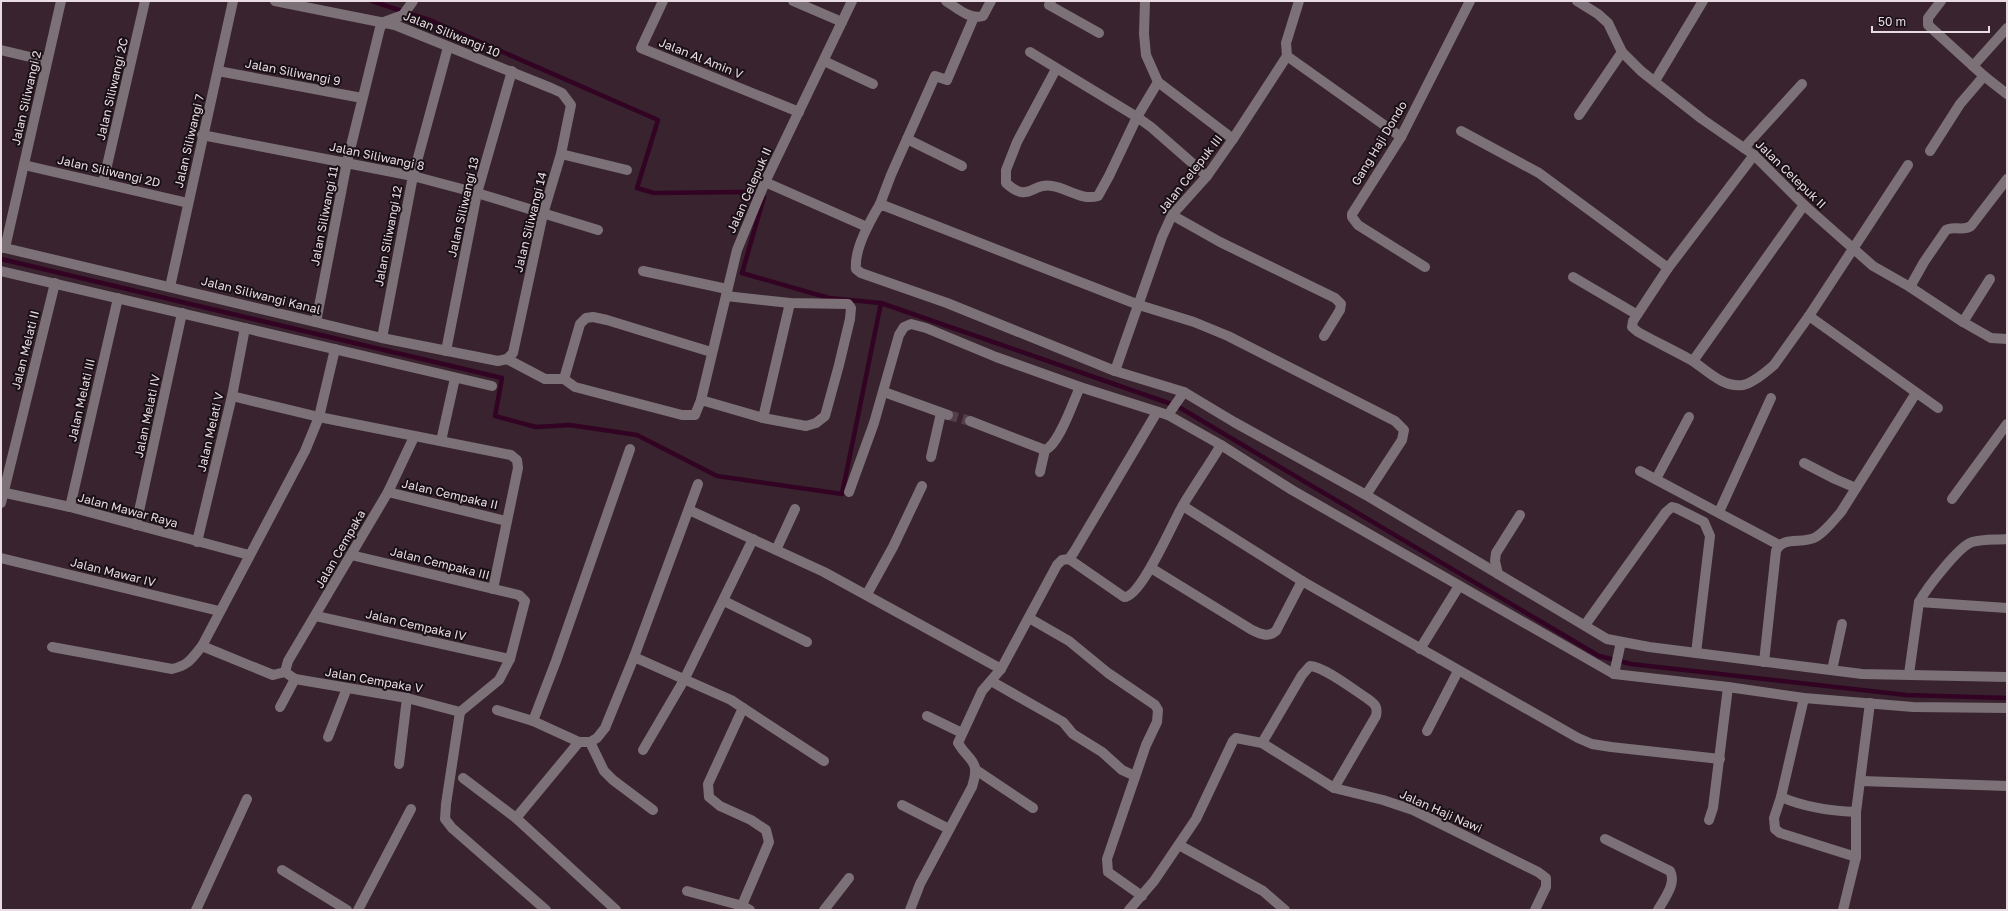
<svg xmlns="http://www.w3.org/2000/svg" width="2008" height="911" font-family="'Golos Text',sans-serif">
  <style>
    .lines { fill: none; stroke-linecap: round; stroke-linejoin: round }
    .stream { stroke: #320323; stroke-width: 4.5 }
    .minor-tunnel { stroke: #533f4a; stroke-width: 10; stroke-dasharray: 10 5; stroke-linecap: butt }
    .minor { stroke: #7c7177; stroke-width: 10 }
    .labels { text-anchor: middle; dominant-baseline: central; stroke-width: 4; stroke-linejoin: round; paint-order: stroke }
    .street-label { font-size: 12px; fill: #e9dbe2; stroke: #191015 }
  </style>
  <rect width="100%" height="100%" fill="#38232f"/>
  <g class="lines">
    <g class="stream">
      <path d="M372,1l60,20 226,99 -21,68 17,5 88,-1 22,5 -22,76 87,25 52,5 296,103 422,250 32,8 275,31 101,3"/>
      <path d="M1,259l501,119 -7,38 41,11 34,-2 67,10 80,41 125,18 39,-191"/>
    </g>
    <path class="minor-tunnel" d="M948,415l22,6"/>
    <g class="minor">
      <path d="M663,1l-22,47 158,64"/>
      <path d="M793,1l49,21"/>
      <path d="M946,1c11,7 24,19 37,15l8,-15"/>
      <path d="M1051,1l-2,4 50,28"/>
      <path d="M1299,1l-13,42 1,13 114,81"/>
      <path d="M1577,1l21,13 10,9 14,29 19,19 61,48 52,36 50,50 69,61 37,21 53,35 28,16 16,1"/>
      <path d="M1941,1l-13,17v7l56,51"/>
      <path d="M1,50l46,11"/>
      <path d="M1030,52l107,65 14,10 56,49"/>
      <path d="M824,61l49,23"/>
      <path d="M1973,66l34,-38"/>
      <path d="M1056,69l-39,73 -11,28v13c23,21 26,-1 46,3 15,2 30,15 46,10l11,-20 28,-59 21,-35"/>
      <path d="M218,71l144,27"/>
      <path d="M1655,81l48,-80"/>
      <path d="M1579,115l43,-63"/>
      <path d="M1461,131l78,42 129,95"/>
      <path d="M202,135l211,41 64,17 121,37"/>
      <path d="M907,139l55,27"/>
      <path d="M1233,139l54,-83"/>
      <path d="M1744,148l58,-64"/>
      <path d="M1930,151l30,-47 24,-28 23,18"/>
      <path d="M561,154l66,16"/>
      <path d="M1754,155l-86,113 -35,53 -1,6 6,5c18,10 35,18 53,28 15,9 31,28 52,25 10,-2 23,-13 31,-20l35,-49 99,-151"/>
      <path d="M24,165l164,38"/>
      <path d="M765,182l102,45"/>
      <path d="M103,183l42,-182"/>
      <path d="M880,204l11,-29 44,-99 12,4 27,-63"/>
      <path d="M1172,215l48,27 115,56 6,6 -1,6 -16,26"/>
      <path d="M1,247l381,91 116,23 9,-2 6,-6 30,-139 18,-60 10,-49 -9,-12 -11,-5 -156,-63 -120,-24"/>
      <path d="M5,248l56,-247"/>
      <path d="M1425,267l-67,-42 -6,-8v-3l49,-77 69,-136"/>
      <path d="M1,271l491,115"/>
      <path d="M643,271l84,18"/>
      <path d="M1573,277l63,37"/>
      <path d="M170,287l63,-286"/>
      <path d="M1910,287l14,-25 22,-32c8,-5 16,2 25,-4l36,-47"/>
      <path d="M1809,316l129,92"/>
      <path d="M316,322l31,-160 33,-134 4,-6 19,-7 10,-14"/>
      <path d="M1963,322l27,-43"/>
      <path d="M382,338l31,-162 35,-129"/>
      <path d="M446,351l31,-158 35,-122"/>
      <path d="M711,352l-104,-32 -14,-3 -7,1 -6,6 -16,55 11,8 107,28h13l6,-15 36,-150 28,-68 87,-181"/>
      <path d="M507,359l38,20h19"/>
      <path d="M1693,361l111,-156"/>
      <path d="M1115,371l47,-134 10,-22 35,-39 26,-37 -75,-57 -12,-27 -2,-21 1,-33"/>
      <path d="M884,392l64,23"/>
      <path d="M232,396l87,21 192,38 6,5 1,8 -25,121"/>
      <path d="M701,400l62,18 43,8 10,-3 9,-7 14,-51 11,-46 1,-11 -3,-4 -58,-1 -64,-7"/>
      <path d="M1168,415l16,-23"/>
      <path d="M763,418l27,-115"/>
      <path d="M970,421l75,29c14,-5 28,-48 35,-63"/>
      <path d="M441,441l14,-63"/>
      <path d="M931,457l10,-44"/>
      <path d="M1804,463l31,16 21,9"/>
      <path d="M1640,471l139,74"/>
      <path d="M1040,472l5,-22"/>
      <path d="M1656,479l33,-62"/>
      <path d="M1,492l69,15 179,48"/>
      <path d="M388,492l118,29"/>
      <path d="M849,492l25,-69 25,-88 5,-8 7,-3 15,4 70,29 84,30 88,28 53,30 71,45 322,184 114,13 76,11 109,9 94,1"/>
      <path d="M1366,495l36,-55 2,-10 -9,-9 -167,-85 -34,-14 -55,-17 -259,-101c-10,17 -26,45 -24,65l5,4 86,30 168,68 69,21 50,30 132,73 241,144 42,8 213,27 145,3"/>
      <path d="M1952,499l55,-75"/>
      <path d="M1,503l54,-220"/>
      <path d="M1183,506l119,75 276,157 14,6 19,3 109,12"/>
      <path d="M70,507l48,-209"/>
      <path d="M689,510l135,62 177,97"/>
      <path d="M1719,512l52,-114"/>
      <path d="M136,525l46,-212"/>
      <path d="M2007,539c-11,1 -24,0 -35,3 -13,4 -46,47 -53,60l88,6"/>
      <path d="M197,542l35,-146 13,-68"/>
      <path d="M776,550l19,-41"/>
      <path d="M351,555l168,40 6,6 -15,58 -11,21 -39,32"/>
      <path d="M1,558l218,53"/>
      <path d="M1069,559l55,38c17,1 50,-77 59,-92 12,-20 26,-40 38,-60"/>
      <path d="M1151,568l101,62c9,4 16,8 24,1l26,-50"/>
      <path d="M1498,574l-3,-13 1,-8 24,-38"/>
      <path d="M867,594l26,-47 29,-61"/>
      <path d="M724,601l83,41"/>
      <path d="M316,616l194,43"/>
      <path d="M1029,618l40,23 39,32 47,32 3,5 -1,12 -11,23 -39,114 1,13 34,24"/>
      <path d="M1585,625l81,-113 6,-5 4,1 28,14 6,14 -14,117"/>
      <path d="M202,646l71,29 12,-3"/>
      <path d="M52,647l120,22c17,-4 19,-10 30,-23l103,-195 14,-34 16,-68"/>
      <path d="M1420,649l39,-63"/>
      <path d="M634,657l97,43 12,8 -35,76 1,13 11,9 31,14 15,10 3,12 -29,68"/>
      <path d="M1764,662l12,-111c7,-16 26,-6 40,-14 10,-6 17,-16 25,-25l75,-119"/>
      <path d="M1832,670l10,-46"/>
      <path d="M285,672l3,-11 100,-169 26,-55"/>
      <path d="M285,672l10,7 112,19 53,14"/>
      <path d="M1614,674l7,-32"/>
      <path d="M1909,674l10,-72"/>
      <path d="M991,681l72,41 10,12 29,18 20,18 13,6"/>
      <path d="M1804,698l-23,99c23,10 50,14 75,15l14,-109"/>
      <path d="M280,707l15,-28"/>
      <path d="M743,708l81,53"/>
      <path d="M497,710l36,11 46,21h11l7,-4 8,-10 29,-71 64,-173"/>
      <path d="M460,712l-14,92 -1,15 7,9 94,82"/>
      <path d="M927,716l35,17"/>
      <path d="M533,721l23,-60 74,-212"/>
      <path d="M1427,731l31,-60"/>
      <path d="M328,737l19,-49"/>
      <path d="M590,742l14,29 9,9 40,30"/>
      <path d="M1262,743l40,-68 8,-9c15,1 44,24 58,33 7,5 10,8 8,17l-42,72"/>
      <path d="M643,750l41,-70 69,-141"/>
      <path d="M399,764l8,-66"/>
      <path d="M976,770l57,38"/>
      <path d="M463,778l53,40 100,92"/>
      <path d="M1861,781l146,5"/>
      <path d="M1781,797l-7,21 1,11 5,4 76,24"/>
      <path d="M902,805l47,24"/>
      <path d="M516,818l63,-76"/>
      <path d="M1709,820l4,-12 15,-121"/>
      <path d="M1605,839l65,32c7,12 -6,28 -12,39"/>
      <path d="M1179,845l84,46 22,19"/>
      <path d="M282,870l65,40"/>
      <path d="M687,891l56,15 7,4"/>
      <path d="M196,910l51,-111"/>
      <path d="M358,910l53,-101"/>
      <path d="M824,910l25,-32"/>
      <path d="M910,910l10,-26 52,-97c9,-28 -3,-25 -14,-44l24,-52 19,-22 56,-104 5,-5 7,-1 5,-7 83,-140"/>
      <path d="M1129,910l25,-29 42,-62 37,-78 3,-3 26,5 72,45 49,12 30,10 125,62 8,6v9l-11,23"/>
      <path d="M1843,910l13,-53v-45"/>
    </g>
  </g>
  <g class="labels">
    <g class="street-label">
      <text transform="translate(452 34) rotate(22)">Jalan Siliwangi 10</text>
      <text transform="translate(701 58) rotate(22)">Jalan Al Amin V</text>
      <text transform="translate(293 72) rotate(11)">Jalan Siliwangi 9</text>
      <text transform="translate(112 89) rotate(-77)">Jalan Siliwangi 2C</text>
      <text transform="translate(26 98) rotate(-77)">Jalan Siliwangi 2</text>
      <text transform="translate(189 141) rotate(-77)">Jalan Siliwangi 7</text>
      <text transform="translate(1379 143) rotate(-59)">Gang Haji Dondo</text>
      <text transform="translate(377 156) rotate(12)">Jalan Siliwangi 8</text>
      <text transform="translate(109 171) rotate(13)">Jalan Siliwangi 2D</text>
      <text transform="translate(1190 174) rotate(-52)">Jalan Celepuk III</text>
      <text transform="translate(1791 174) rotate(44)">Jalan Celepuk II</text>
      <text transform="translate(749 190) rotate(-66)">Jalan Celepuk II</text>
      <text transform="translate(463 207) rotate(-77)">Jalan Siliwangi 13</text>
      <text transform="translate(324 216) rotate(-79)">Jalan Siliwangi 11</text>
      <text transform="translate(530 222) rotate(-76)">Jalan Siliwangi 14</text>
      <text transform="translate(388 236) rotate(-79)">Jalan Siliwangi 12</text>
      <text transform="translate(261 295) rotate(14)">Jalan Siliwangi Kanal</text>
      <text transform="translate(25 350) rotate(-76)">Jalan Melati II</text>
      <text transform="translate(81 400) rotate(-77)">Jalan Melati III</text>
      <text transform="translate(147 416) rotate(-78)">Jalan Melati IV</text>
      <text transform="translate(210 432) rotate(-77)">Jalan Melati V</text>
      <text transform="translate(450 494) rotate(13)">Jalan Cempaka II</text>
      <text transform="translate(128 510) rotate(15)">Jalan Mawar Raya</text>
      <text transform="translate(340 549) rotate(-60)">Jalan Cempaka</text>
      <text transform="translate(440 563) rotate(14)">Jalan Cempaka III</text>
      <text transform="translate(113 572) rotate(14)">Jalan Mawar IV</text>
      <text transform="translate(416 625) rotate(13)">Jalan Cempaka IV</text>
      <text transform="translate(374 680) rotate(10)">Jalan Cempaka V</text>
      <text transform="translate(1441 811) rotate(24)">Jalan Haji Nawi</text>
    </g>
  </g>
  <rect width="2008" height="911" fill="none" stroke="#e9dbe2" stroke-width="4"/>
  <path d="M1872 26v6h117v-6" fill="none" stroke="#e9dbe2" stroke-width="2"/>
  <text x="1878" y="26" font-size="12" fill="#e9dbe2" stroke="#191015" stroke-width="3" paint-order="stroke">50 m</text>
</svg>
